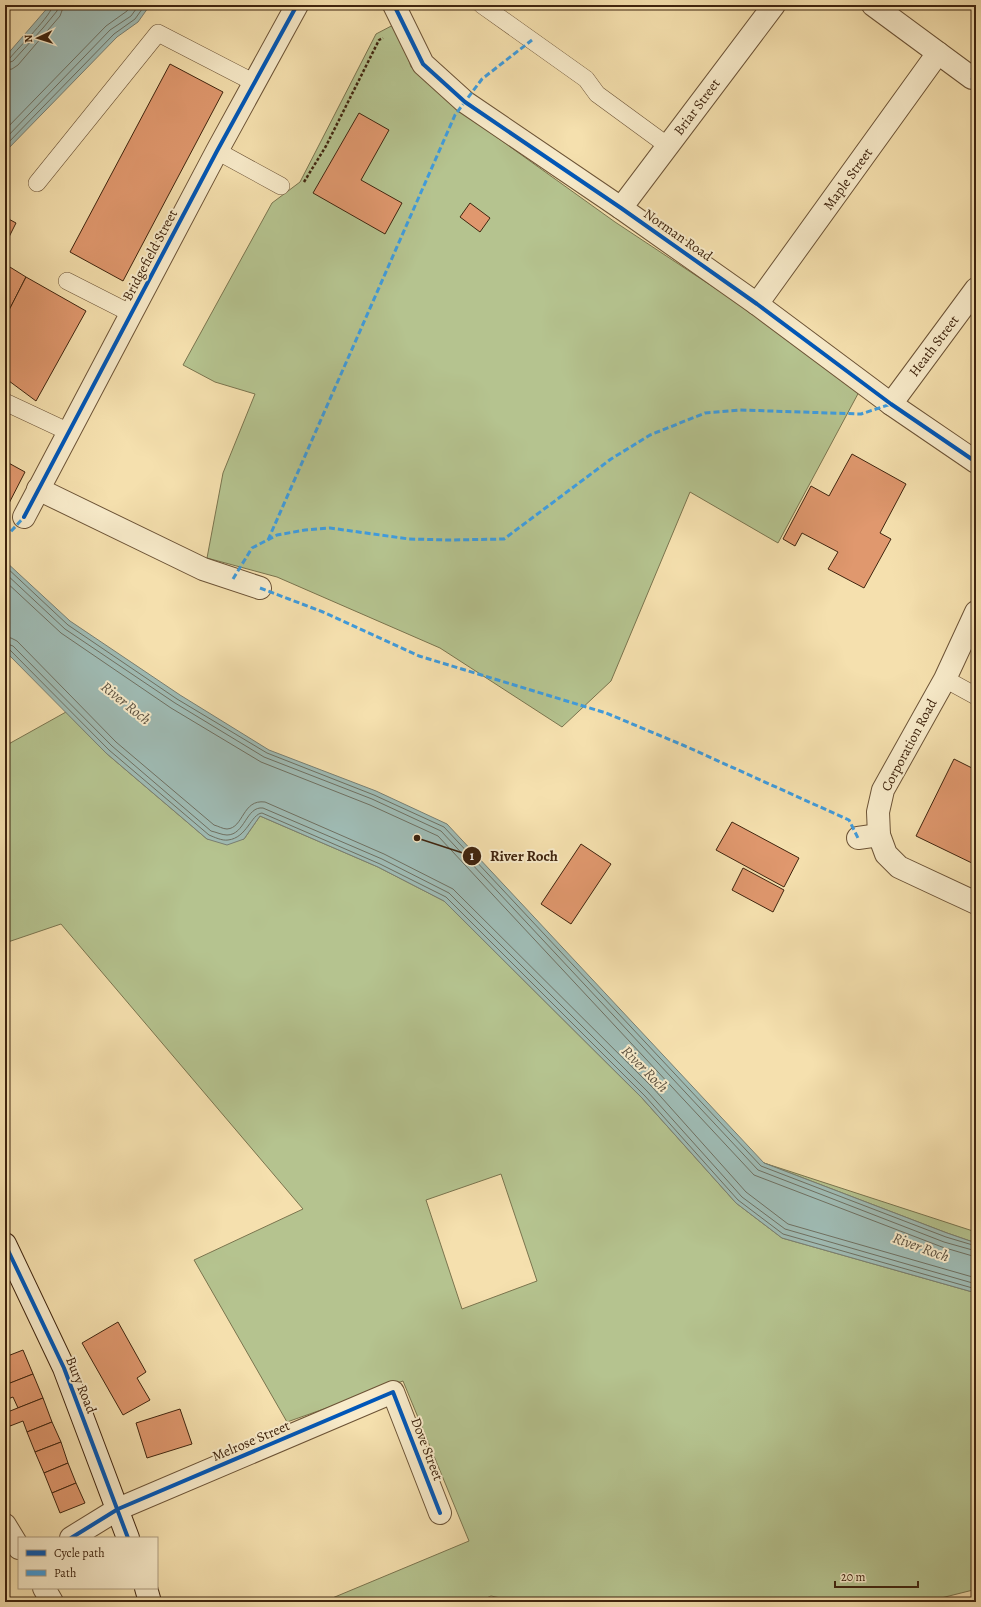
<svg xmlns="http://www.w3.org/2000/svg" width="981" height="1607" font-family="Alegreya,serif">
  <style>
    .green { fill: #b5c38f; stroke: #7a744e; fill-rule: evenodd }
    .water { fill: #9fbbb4; stroke: #797f72 }
    .lines { fill: none; stroke-linecap: round; stroke-linejoin: round }
    .shore { stroke: #6f7061; stroke-width: 1 }
    .building { fill: #e0986e; stroke: #3f240e }
    .service-casing { stroke: #6c5336; stroke-width: 18 }
    .minor-casing { stroke: #6c5336; stroke-width: 24 }
    .secondary-casing { stroke: #3f240e; stroke-width: 24 }
    .path { stroke: #3f240e; stroke-width: 2.5; stroke-dasharray: 3 2; stroke-linecap: butt }
    .service { stroke: #f8ebca; stroke-width: 17 }
    .minor { stroke: #f8ebca; stroke-width: 22 }
    .secondary { stroke: #f8ebca; stroke-width: 22 }
    .quiet { stroke: #3f9cde; stroke-width: 3; stroke-dasharray: 6 3; stroke-linecap: butt }
    .cycleway-casing { stroke: #f8ebca; stroke-width: 6 }
    .cycleway { stroke: #0057b8; stroke-width: 4 }
    .labels { text-anchor: middle; dominant-baseline: central; stroke-width: 4; stroke-linejoin: round; paint-order: stroke }
    .street-label { font-size: 14px; fill: #3f240e; stroke: #f8ebca }
    .water-label { font-size: 15px; font-style: italic; fill: #5c5140; stroke: #f8ebca }
    .leader { fill: none; stroke: #3f240e; stroke-width: 1.5 }
    .callout-dot { fill: #3f240e; stroke: #f8ebca; stroke-width: 1.5 }
    .mark-label { font-size: 12px; text-anchor: middle; font-weight: bold; fill: #fff }
    .callout-label { font-size: 15px; text-anchor: middle; font-weight: bold; fill: #3f240e; stroke: #f8ebca; stroke-width: 4; stroke-linejoin: round; paint-order: stroke }
  </style>
  <rect width="100%" height="100%" fill="#f5e0ae"/>
  <filter id="stains"><feTurbulence type="fractalNoise" baseFrequency=".005" numOctaves="4"/><feColorMatrix values="0 0 0 0 .2 0 0 0 0 .09 0 0 0 0 .02 0 0 0 .5 -.17"/></filter>
  <radialGradient id="worn" r=".72"><stop offset=".6" stop-color="#630" stop-opacity="0"/><stop offset="1" stop-color="#630" stop-opacity=".3"/></radialGradient>
  <g class="green">
    <path d="M397,23l14,44 52,46 152,109 133,88 112,80 -82,153 -88,-51 -79,189 -49,46 -122,-79 -163,-71 -70,-19 16,-85 32,-79 -40,-12 -32,-17 89,-162 28,-21 76,-148z"/>
    <path d="M66,712l40,41 101,86h37l16,-23 118,51 66,34 198,197 94,105 46,35 194,55v309h-1l-2,-12 -48,12h-405l-29,-6 -14,6h-150l3,-3 139,-58 -66,-160 -116,41 -93,-162 109,-51 -242,-285 -56,19v-197zM501,1174l36,107 -75,28 -36,-109z"/>
    <path d="M764,1163l212,69v11l-29,-10z"/>
  </g>
  <g class="water">
    <path d="M50,5h100l-12,17 -21,15 -112,115v-95z"/>
    <path d="M5,561l65,60 110,74 89,55 107,41 71,33 317,339 183,70 29,10v50l-194,-55 -46,-35 -94,-105 -198,-197 -66,-34 -118,-51 -16,23 -17,6 -20,-6 -101,-86 -101,-102z"/>
  </g>
  <g class="lines">
    <g class="shore">
      <path d="M5,59l5,-1c8,-10 42,-43 43,-53"/>
      <path d="M5,64l8,-3 30,-33 14,-17 1,-6"/>
      <path d="M5,70l7,-1 6,-4 42,-49 4,-11"/>
      <path d="M5,130l101,-104 21,-15 4,-6"/>
      <path d="M5,139l105,-109 21,-14 8,-11"/>
      <path d="M5,146l109,-112 21,-15 10,-14"/>
      <path d="M5,566l63,59 109,74 90,54 107,42 70,32 317,339 185,71 30,9"/>
      <path d="M5,573l60,56 110,74 89,54 108,42 69,32 317,339 186,72 32,9"/>
      <path d="M5,581l56,52 110,75 90,54 109,43 68,31 316,339 188,72 34,10"/>
      <path d="M5,637l6,1 6,3 99,101 98,83c4,1 9,4 13,4 17,-1 15,-30 38,-27l119,52 69,35 200,199 93,104 42,32 188,54"/>
      <path d="M5,643l8,3 99,100 99,85c5,1 11,4 16,4 18,0 19,-29 36,-27l119,51 67,34 199,199 94,105 43,32 191,55"/>
      <path d="M5,648l5,2 99,100 100,85c5,2 13,6 19,5 19,-2 23,-26 34,-27l118,51 66,33 199,199 93,104 45,34 193,55"/>
    </g>
  </g>
  <g class="building">
    <path d="M170,64l53,28 -100,189 -53,-29z"/>
    <path d="M359,113l30,17 -28,50 41,23 -17,31 -72,-41z"/>
    <path d="M470,203l20,15 -10,14 -20,-15z"/>
    <path d="M5,217l11,6 -11,22z"/>
    <path d="M5,264l21,13 -21,41z"/>
    <path d="M26,277l60,34 -50,90 -31,-23v-60z"/>
    <path d="M852,454l54,30 -26,49 11,6 -27,49 -36,-19 10,-17 -36,-19 -7,13 -12,-7 28,-53 18,10z"/>
    <path d="M5,461l20,11 -20,39z"/>
    <path d="M954,759l22,11v95l-60,-29z"/>
    <path d="M732,822l67,36 -15,29 -68,-37z"/>
    <path d="M581,844l30,20 -40,60 -30,-20z"/>
    <path d="M743,868l41,22 -11,22 -41,-22z"/>
    <path d="M118,1322l28,50 -9,6 13,22 -27,15 -41,-72z"/>
    <path d="M23,1350l10,24 -25,10 -3,-7v-20z"/>
    <path d="M33,1374l10,24 -25,10 -5,-11 -8,3v-15z"/>
    <path d="M43,1398l9,24 -25,10 -4,-11 -13,5 -5,-13z"/>
    <path d="M180,1409l12,35 -45,14 -11,-35z"/>
    <path d="M52,1422l9,20 -26,10 -8,-20z"/>
    <path d="M61,1442l7,21 -24,10 -9,-21z"/>
    <path d="M68,1463l8,20 -24,10 -8,-20z"/>
    <path d="M76,1483l9,20 -25,10 -8,-20z"/>
  </g>
  <g class="lines">
    <defs>
      <g id="service">
        <path d="M482,5l104,74 11,15 71,52"/>
        <path d="M217,151l64,35"/>
        <path d="M37,183l121,-150 97,50"/>
        <path d="M67,281l65,33"/>
        <path d="M7,403l62,29"/>
        <path d="M945,679l31,17"/>
      </g>
      <g id="minor">
        <path d="M394,5l29,59 42,38 156,106 136,96 134,100 85,58"/>
        <path d="M873,5l99,73"/>
        <path d="M621,208l153,-203"/>
        <path d="M757,304l181,-251"/>
        <path d="M891,404l85,-115"/>
        <path d="M38,489l165,80 57,19"/>
        <path d="M24,517l193,-366 80,-146"/>
        <path d="M976,612l-31,67 -62,111 -5,22 1,23 7,19 13,13 77,36"/>
        <path d="M858,838l21,-3"/>
        <path d="M5,1525l14,23"/>
        <path d="M71,1538l47,-29 275,-117 47,121"/>
        <path d="M44,1588l8,14"/>
      </g>
      <g id="secondary">
        <path d="M5,1244l59,124 64,170"/>
        <path d="M146,1588l4,14"/>
      </g>
    </defs>
    <use href="#service" class="service-casing"/>
    <use href="#minor" class="minor-casing"/>
    <use href="#secondary" class="secondary-casing"/>
    <path class="path" d="M304,182l22,-36 53,-106 4,-2"/>
    <use href="#service" class="service"/>
    <use href="#minor" class="minor"/>
    <use href="#secondary" class="secondary"/>
    <g class="quiet">
      <path d="M972,78l4,18"/>
      <path d="M5,538l19,-21"/>
      <path d="M268,540l187,-425 27,-36 50,-39"/>
      <path d="M233,579l19,-31 25,-13 28,-5 25,-2 79,11 41,1 54,-1 107,-80 39,-24 55,-22 35,-3 121,4 30,-10"/>
      <path d="M260,588l63,24 96,44 187,57 79,33 164,74 9,18"/>
    </g>
    <defs>
      <g id="cycleway">
        <path d="M394,5l29,59 42,38 156,106 136,96 134,100 85,58"/>
        <path d="M24,517l193,-366 80,-146"/>
        <path d="M5,1244l59,124 64,170"/>
        <path d="M71,1538l47,-29 275,-117 47,121"/>
      </g>
    </defs>
    <use href="#cycleway" class="cycleway-casing"/>
    <use href="#cycleway" class="cycleway"/>
  </g>
  <g class="labels">
    <g class="street-label">
      <text transform="translate(697 107) rotate(-53)">Briar Street</text>
      <text transform="translate(848 179) rotate(-54)">Maple Street</text>
      <text transform="translate(678 235) rotate(35)">Norman Road</text>
      <text transform="translate(150 255) rotate(-62)">Bridgefield Street</text>
      <text transform="translate(934 346) rotate(-53)">Heath Street</text>
      <text transform="translate(909 745) rotate(-62)">Corporation Road</text>
      <text transform="translate(81 1385) rotate(68)">Bury Road</text>
      <text transform="translate(251 1441) rotate(-23)">Melrose Street</text>
      <text transform="translate(427 1449) rotate(69)">Dove Street</text>
    </g>
    <g class="water-label">
      <text transform="translate(126 703) rotate(39)">River Roch</text>
      <text transform="translate(645 1069) rotate(45)">River Roch</text>
      <text transform="translate(921 1247) rotate(20)">River Roch</text>
    </g>
  </g>
  <path class="leader" d="M417 838L472 856"/>
  <g class="callout-dot">
    <circle cx="417" cy="838" r="4"/>
    <circle cx="472" cy="856" r="10"/>
  </g>
  <g class="mark-label">
    <text x="472" y="860">1</text>
  </g>
  <g class="callout-label">
    <text x="524" y="861">River Roch</text>
  </g>
  <rect width="981" height="1607" fill="none" stroke="#f5e0ae" stroke-width="20"/>
  <rect x="6" y="6" width="969" height="1595" fill="none" stroke="#3f240e" stroke-width="2"/>
  <rect x="10" y="10" width="961" height="1587" fill="none" stroke="#3f240e"/>
  <rect x="18" y="1537" width="140" height="52" fill="#f8ebca" stroke="#ae9b7f"/>
  <rect x="26" y="1550" width="20" height="6" fill="#0057b8" stroke="#ae9b7f"/>
  <text x="54" y="1557" font-size="12" fill="#3f240e">Cycle path</text>
  <rect x="26" y="1570" width="20" height="6" fill="#3f9cde" stroke="#ae9b7f"/>
  <text x="54" y="1577" font-size="12" fill="#3f240e">Path</text>
  <g transform="translate(38 38) rotate(266)" stroke="#f8ebca" stroke-width="3" paint-order="stroke">
  <path d="M0-3L7 15L0 10L-7 15Z" fill="#3f240e"/>
  <text y="-6" font-size="11" font-weight="bold" text-anchor="middle" fill="#3f240e">N</text>
  </g>
  <path d="M835 1581v6h83v-6" fill="none" stroke="#3f240e" stroke-width="2"/>
  <text x="841" y="1581" font-size="12" fill="#3f240e" stroke="#f8ebca" stroke-width="3" paint-order="stroke">20 m</text>
  <rect width="100%" height="100%" filter="url(#stains)"/>
  <rect width="100%" height="100%" fill="url(#worn)"/>
</svg>
